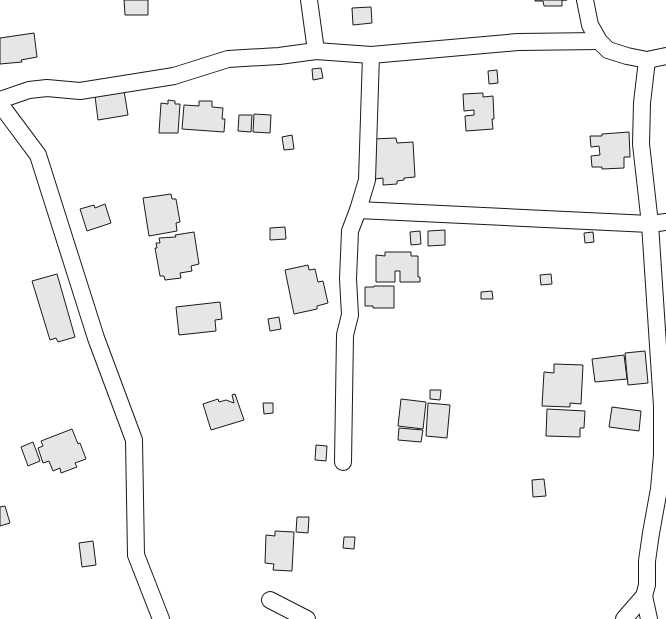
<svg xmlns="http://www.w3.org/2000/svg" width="666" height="619" font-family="Mulish,sans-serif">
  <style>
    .building { fill: #e6e6e6; stroke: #1a1a1a }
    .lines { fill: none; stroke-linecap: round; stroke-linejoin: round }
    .minor-casing { stroke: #1a1a1a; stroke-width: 18 }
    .minor { stroke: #fff; stroke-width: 16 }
  </style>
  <rect width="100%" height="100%" fill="#fff"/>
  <g class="building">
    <path d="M124,0h24v15h-23z"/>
    <path d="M535,0h32h-5v6h-18l-1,-5h-8z"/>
    <path d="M371,7l1,16 -19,2 -1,-17z"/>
    <path d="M34,33l3,24 -16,3 1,2 -22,2v-26z"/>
    <path d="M321,68l2,10 -10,2 -1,-11z"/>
    <path d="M497,70l1,13 -9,1 -1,-13z"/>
    <path d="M124,91l4,24 -30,5 -3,-24z"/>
    <path d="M483,93v4l10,-1 1,23h-2l1,10 -27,2 -1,-15 9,-1v-5l-10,1 -1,-17z"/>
    <path d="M168,100l7,1v3h5l-2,29h-19l2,-30 7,1z"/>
    <path d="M199,101h13v6l11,1 -1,11h3l-1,13 -42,-3 2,-24 15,1z"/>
    <path d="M254,114l17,1 -1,18 -17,-1z"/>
    <path d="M239,115h13l-1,17 -13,-1z"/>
    <path d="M629,132l1,25h-6v11l-22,1v-2h-10l-1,-11 9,-1 -1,-9 -8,1 -1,-11h12v-2z"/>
    <path d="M292,135l2,14 -10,1 -2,-13z"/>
    <path d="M396,138l1,5 16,-1 2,35 -11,1v2l-7,1v3l-14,1v-7l-8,1 -3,-40z"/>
    <path d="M171,194l1,5h4l4,23 -4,1 1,8 -28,5 -6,-38z"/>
    <path d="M105,204l6,19 -24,8 -7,-22 14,-4 1,3z"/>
    <path d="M285,227l1,12 -16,1v-12z"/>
    <path d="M445,230v15l-17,1v-15z"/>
    <path d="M420,231l1,13 -10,1 -1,-13z"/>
    <path d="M194,232l5,32 -8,2 1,5 -12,2 1,5 -16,2 -1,-4h-4l-5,-28h2l-1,-5h4l-1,-5 17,-1 -1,-2z"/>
    <path d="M593,232l1,10 -9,1 -1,-10z"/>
    <path d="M385,252h26v4h7v21h2v5h-20v-11h-5v11h-19v-27l9,1z"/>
    <path d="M308,265l1,5 6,-1 3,13 5,-1 5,22 -11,3v3l-23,5 -9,-44z"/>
    <path d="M57,274l18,63 -17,5 -2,-4 -6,2 -18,-59z"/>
    <path d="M551,274l1,10 -11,1 -1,-10z"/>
    <path d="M374,286h20v22h-21v-2h-8v-19h9z"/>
    <path d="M492,291l1,8h-12v-7z"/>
    <path d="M220,302l2,17 -7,1 1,11 -37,4 -3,-28z"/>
    <path d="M279,317l2,12 -11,2 -2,-12z"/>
    <path d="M645,351l3,32 -20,2 -3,-32z"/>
    <path d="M624,355l3,24 -32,3 -3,-23z"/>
    <path d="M554,364l29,1 -2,39 -11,-1v4l-28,-1 2,-34 10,1z"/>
    <path d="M430,390h11l-1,10 -10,-1z"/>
    <path d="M235,394l9,26 -33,10 -8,-26 15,-5 1,3 7,-2 8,3 -2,-8z"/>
    <path d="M401,399l25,3 -3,27 -25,-3z"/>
    <path d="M263,403h10v10l-9,1z"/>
    <path d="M428,403l22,2 -3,33 -21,-2z"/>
    <path d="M612,407l29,4 -2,20 -30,-4z"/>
    <path d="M547,409l38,2 -1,17h-4v9l-34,-1z"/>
    <path d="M399,428l24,2 -2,12 -23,-2z"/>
    <path d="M72,429l6,15 2,-1 6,16 -11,4 2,4 -16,6 -1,-5 -7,3 -4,-10 -6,2 -5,-15 5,-2 -2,-5z"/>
    <path d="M33,442l7,19 -12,5 -7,-19z"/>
    <path d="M316,445l11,1 -1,15 -11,-1z"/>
    <path d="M544,479l2,17 -13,1 -1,-17z"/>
    <path d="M5,506l5,17 -10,3v-19z"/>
    <path d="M297,517h12l-1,16 -12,-1z"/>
    <path d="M275,531l19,1 -2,39 -19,-1 1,-6 -9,-1 1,-28 9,1z"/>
    <path d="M344,537h11l-1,12 -11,-1z"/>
    <path d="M93,541l3,24 -14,2 -3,-24z"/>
  </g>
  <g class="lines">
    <defs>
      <g id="minor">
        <path d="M309,0l7,51"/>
        <path d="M585,0l5,25 9,16 9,9 19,6 20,4 19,-4"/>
        <path d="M0,100l29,-10 18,-2 33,3 94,-15 54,-17 51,-3 37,-5 55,4 147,-13 81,-1"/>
        <path d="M0,104l38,51 58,183 38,102 2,115 25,64"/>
        <path d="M358,210l292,14 16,-2"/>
        <path d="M343,462l2,-127 5,-20 -2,-36 2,-48 8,-21 9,-30 4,-125"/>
        <path d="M644,596l5,23"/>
        <path d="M270,600l37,19"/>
        <path d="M624,619l20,-23 3,-11v-24l4,-28 8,-44 3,-34v-49l-12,-182 -9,-80 1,-41 5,-43"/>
      </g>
    </defs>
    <use href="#minor" class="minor-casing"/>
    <use href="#minor" class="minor"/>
  </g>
</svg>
